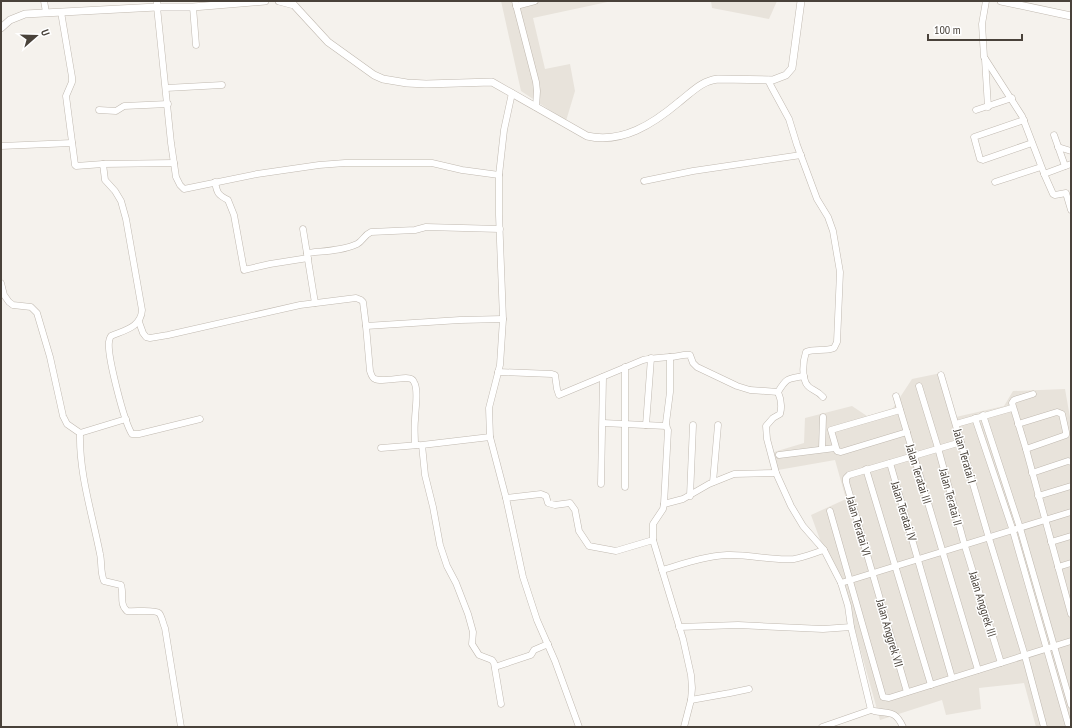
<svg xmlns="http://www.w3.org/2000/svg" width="1072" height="728" font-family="'PT Sans Narrow',sans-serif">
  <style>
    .residential { fill: #e8e3db }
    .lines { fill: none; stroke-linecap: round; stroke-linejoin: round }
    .minor-casing { stroke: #c0b9b0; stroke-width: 7 }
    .tertiary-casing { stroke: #c0b9b0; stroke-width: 8 }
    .minor { stroke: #fff; stroke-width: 6 }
    .tertiary { stroke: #fff; stroke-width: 7 }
    .labels { text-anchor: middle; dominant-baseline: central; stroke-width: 3; stroke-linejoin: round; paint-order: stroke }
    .street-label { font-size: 12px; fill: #49423a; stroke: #fff }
  </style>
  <rect width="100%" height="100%" fill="#f5f2ed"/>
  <g class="residential">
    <path d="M501,1h111l-79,17 12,51 25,-5 5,27 -9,30 -45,-30z"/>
    <path d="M711,1h66l-8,18 -57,-11z"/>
    <path d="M941,373l15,44 48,-11 9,-15 52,-2 6,34v304h-35l-12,-44 -45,5 2,21 -35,6 -4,-15 -62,20 -34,-122 -13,-37 -10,-13 -12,-33 35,-16 -11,-39 -57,10 -4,-18 30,-9 1,-25 47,-12 15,10 26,-8 19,-29z"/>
  </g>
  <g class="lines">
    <defs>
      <g id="minor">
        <path d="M44,1l2,11"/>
        <path d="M157,1v6l14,136 5,34 4,8 4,4 73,-15 62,-9 26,-2h87l30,7 37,5"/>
        <path d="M515,1l21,81 1,9 -1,16"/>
        <path d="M986,1l-4,23 2,33 38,59 23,60 8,18 2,1 11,-2 5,17"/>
        <path d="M516,6l19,-5"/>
        <path d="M193,7l3,38"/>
        <path d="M61,12l11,65v5l-6,14 9,69 1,1 27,-2 2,16 10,11 6,10 5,18 16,91c-1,17 -17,20 -31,26 -1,1 -2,5 -2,6 -2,13 15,80 23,92h7l61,-15"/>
        <path d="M985,59l3,48"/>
        <path d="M768,80l3,6 18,33 8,26 20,54 11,18 5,14 7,41 -3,70 -3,6c-10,4 -19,0 -28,4 -3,9 -5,26 2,34 3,4 9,4 15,11"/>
        <path d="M166,88l56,-3"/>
        <path d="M512,93l-8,37 -5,45v40l4,104 -3,46 -11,43 1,29 16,61 17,79 14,43 18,41 24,66"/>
        <path d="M99,110l17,1 8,-5 44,-2"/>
        <path d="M976,110l36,-12"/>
        <path d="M1024,120l-50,17 6,22 3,1 49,-17"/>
        <path d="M1054,135l11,31"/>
        <path d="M1,146l71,-3"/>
        <path d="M1058,147l13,4"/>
        <path d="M103,164l71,-1"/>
        <path d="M1044,174l27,-10"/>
        <path d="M644,181l49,-10 108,-16"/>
        <path d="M215,182c2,11 3,13 13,18l6,15 10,55 26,-6 38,-6"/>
        <path d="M995,182l46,-15"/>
        <path d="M303,229l12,74"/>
        <path d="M307,253c16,-2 35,-2 50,-9 6,-3 7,-9 14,-12l44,-2 11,-3 74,2"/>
        <path d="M1,283l3,12 5,7 4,3 18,2 6,6 13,44 13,59 4,8 13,9 46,-14"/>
        <path d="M139,322l4,11 3,4 4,1 18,-3 132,-30 56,-7 5,2 2,2 3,24 94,-6 43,-1"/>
        <path d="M366,326l4,45c1,3 2,7 5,8 6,3 24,-1 31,-1 3,0 7,1 8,4 5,8 1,28 1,38 -1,8 0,17 0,25"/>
        <path d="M498,372l54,2 3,1 2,14 2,6 84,-35c9,-2 18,-2 27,-3 7,0 13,-3 20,-2l3,8 4,4 40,19 13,4 28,2"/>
        <path d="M941,375l47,160 37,121 19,71"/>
        <path d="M804,376c-16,3 -17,1 -26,16 3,7 4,15 2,22l-7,4 -7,8 1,13 9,34 15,33 12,20 21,24 17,33 7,23 3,21 20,83 3,1c16,3 21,-1 29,16"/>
        <path d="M919,386l19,62 26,95 37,120"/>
        <path d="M1033,394l-19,6 -2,3 14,46 45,165"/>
        <path d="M896,396l82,274"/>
        <path d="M900,410l-69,20 6,21 4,1 66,-20"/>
        <path d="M983,415l37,113 51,177"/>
        <path d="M975,418l38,113 56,196"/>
        <path d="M603,423l63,3"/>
        <path d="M956,424l56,-16"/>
        <path d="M1018,424l39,-12 5,2 4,18v3l-40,14"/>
        <path d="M646,425l5,-67"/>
        <path d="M80,433c-1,41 12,80 20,121 2,8 0,18 4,27l17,4c3,9 -2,19 6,26 7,1 27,-2 32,2 3,3 4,11 6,15l16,99"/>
        <path d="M490,437l-68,8 3,30 8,32 7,38 7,21 9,17 12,31 5,18 -1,12 7,11 13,5 2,3 7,41"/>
        <path d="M381,448l38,-3"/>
        <path d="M822,449l1,-32"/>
        <path d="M779,455l56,-7"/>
        <path d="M890,463l62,215"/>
        <path d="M866,469l65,216"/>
        <path d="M1032,473l36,-12 3,1"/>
        <path d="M713,482l5,-57"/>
        <path d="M601,484l2,-107"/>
        <path d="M625,487v-120"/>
        <path d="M690,496l3,-71"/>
        <path d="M1038,496l33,-10"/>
        <path d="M506,498l35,-4 5,2 2,7 7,2 15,-2 5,7 4,21 10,15 27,5 37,-11"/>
        <path d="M664,504l4,-74 -1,-2 -1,-5 4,-31v-35"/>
        <path d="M830,511l53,186 6,1 182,-57"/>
        <path d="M1051,542l20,-6"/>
        <path d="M1058,567l13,-4"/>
        <path d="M662,570c21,-6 43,-14 65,-15 23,-1 45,6 67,4 11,-2 20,-6 30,-9"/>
        <path d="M841,583l230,-71"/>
        <path d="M679,627l59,-2 85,4 28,-2"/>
        <path d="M495,667l36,-12 3,-5 14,-6"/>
        <path d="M907,692l-61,-210v-4l3,-3 112,-33"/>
        <path d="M691,700l39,-7 19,-4"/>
        <path d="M684,727l7,-27 1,-12 -1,-13 -8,-36 -30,-99v-16l10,-15 1,-5 19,-5 26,-15 25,-10 42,-1"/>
        <path d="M822,727l49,-17"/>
      </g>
      <g id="tertiary">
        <path d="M279,1l15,4 34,37 46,33 9,4 24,4 19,1 66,-2 95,54c35,8 66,-12 92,-34 13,-10 22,-21 39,-23l55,1 13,-5 6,-7 9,-67"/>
        <path d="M1001,1l70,15"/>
        <path d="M1,28l9,-8 15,-6 132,-7h36l72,-6"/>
      </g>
    </defs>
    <use href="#minor" class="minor-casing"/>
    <use href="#tertiary" class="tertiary-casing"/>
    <use href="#minor" class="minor"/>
    <use href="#tertiary" class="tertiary"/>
  </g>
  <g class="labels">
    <g class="street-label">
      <text transform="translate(965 456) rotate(74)">Jalan Teratai I</text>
      <text transform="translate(919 474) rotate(73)">Jalan Teratai III</text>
      <text transform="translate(951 497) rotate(75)">Jalan Teratai II</text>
      <text transform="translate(904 511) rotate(73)">Jalan Teratai IV</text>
      <text transform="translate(859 526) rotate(74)">Jalan Teratai VI</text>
      <text transform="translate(983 604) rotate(73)">Jalan Anggrek III</text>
      <text transform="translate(890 633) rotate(74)">Jalan Anggrek VII</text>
    </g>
  </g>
  <rect width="1072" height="728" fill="none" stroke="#49423a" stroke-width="4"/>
  <g transform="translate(36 36) rotate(70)" stroke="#ffffff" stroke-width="3" paint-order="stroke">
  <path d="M0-3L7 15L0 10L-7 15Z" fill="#49423a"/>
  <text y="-6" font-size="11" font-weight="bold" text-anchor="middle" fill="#49423a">U</text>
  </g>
  <path d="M928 34v6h94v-6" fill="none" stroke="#49423a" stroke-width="2"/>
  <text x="934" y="34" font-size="12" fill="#49423a" stroke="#ffffff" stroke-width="3" paint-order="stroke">100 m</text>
</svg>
